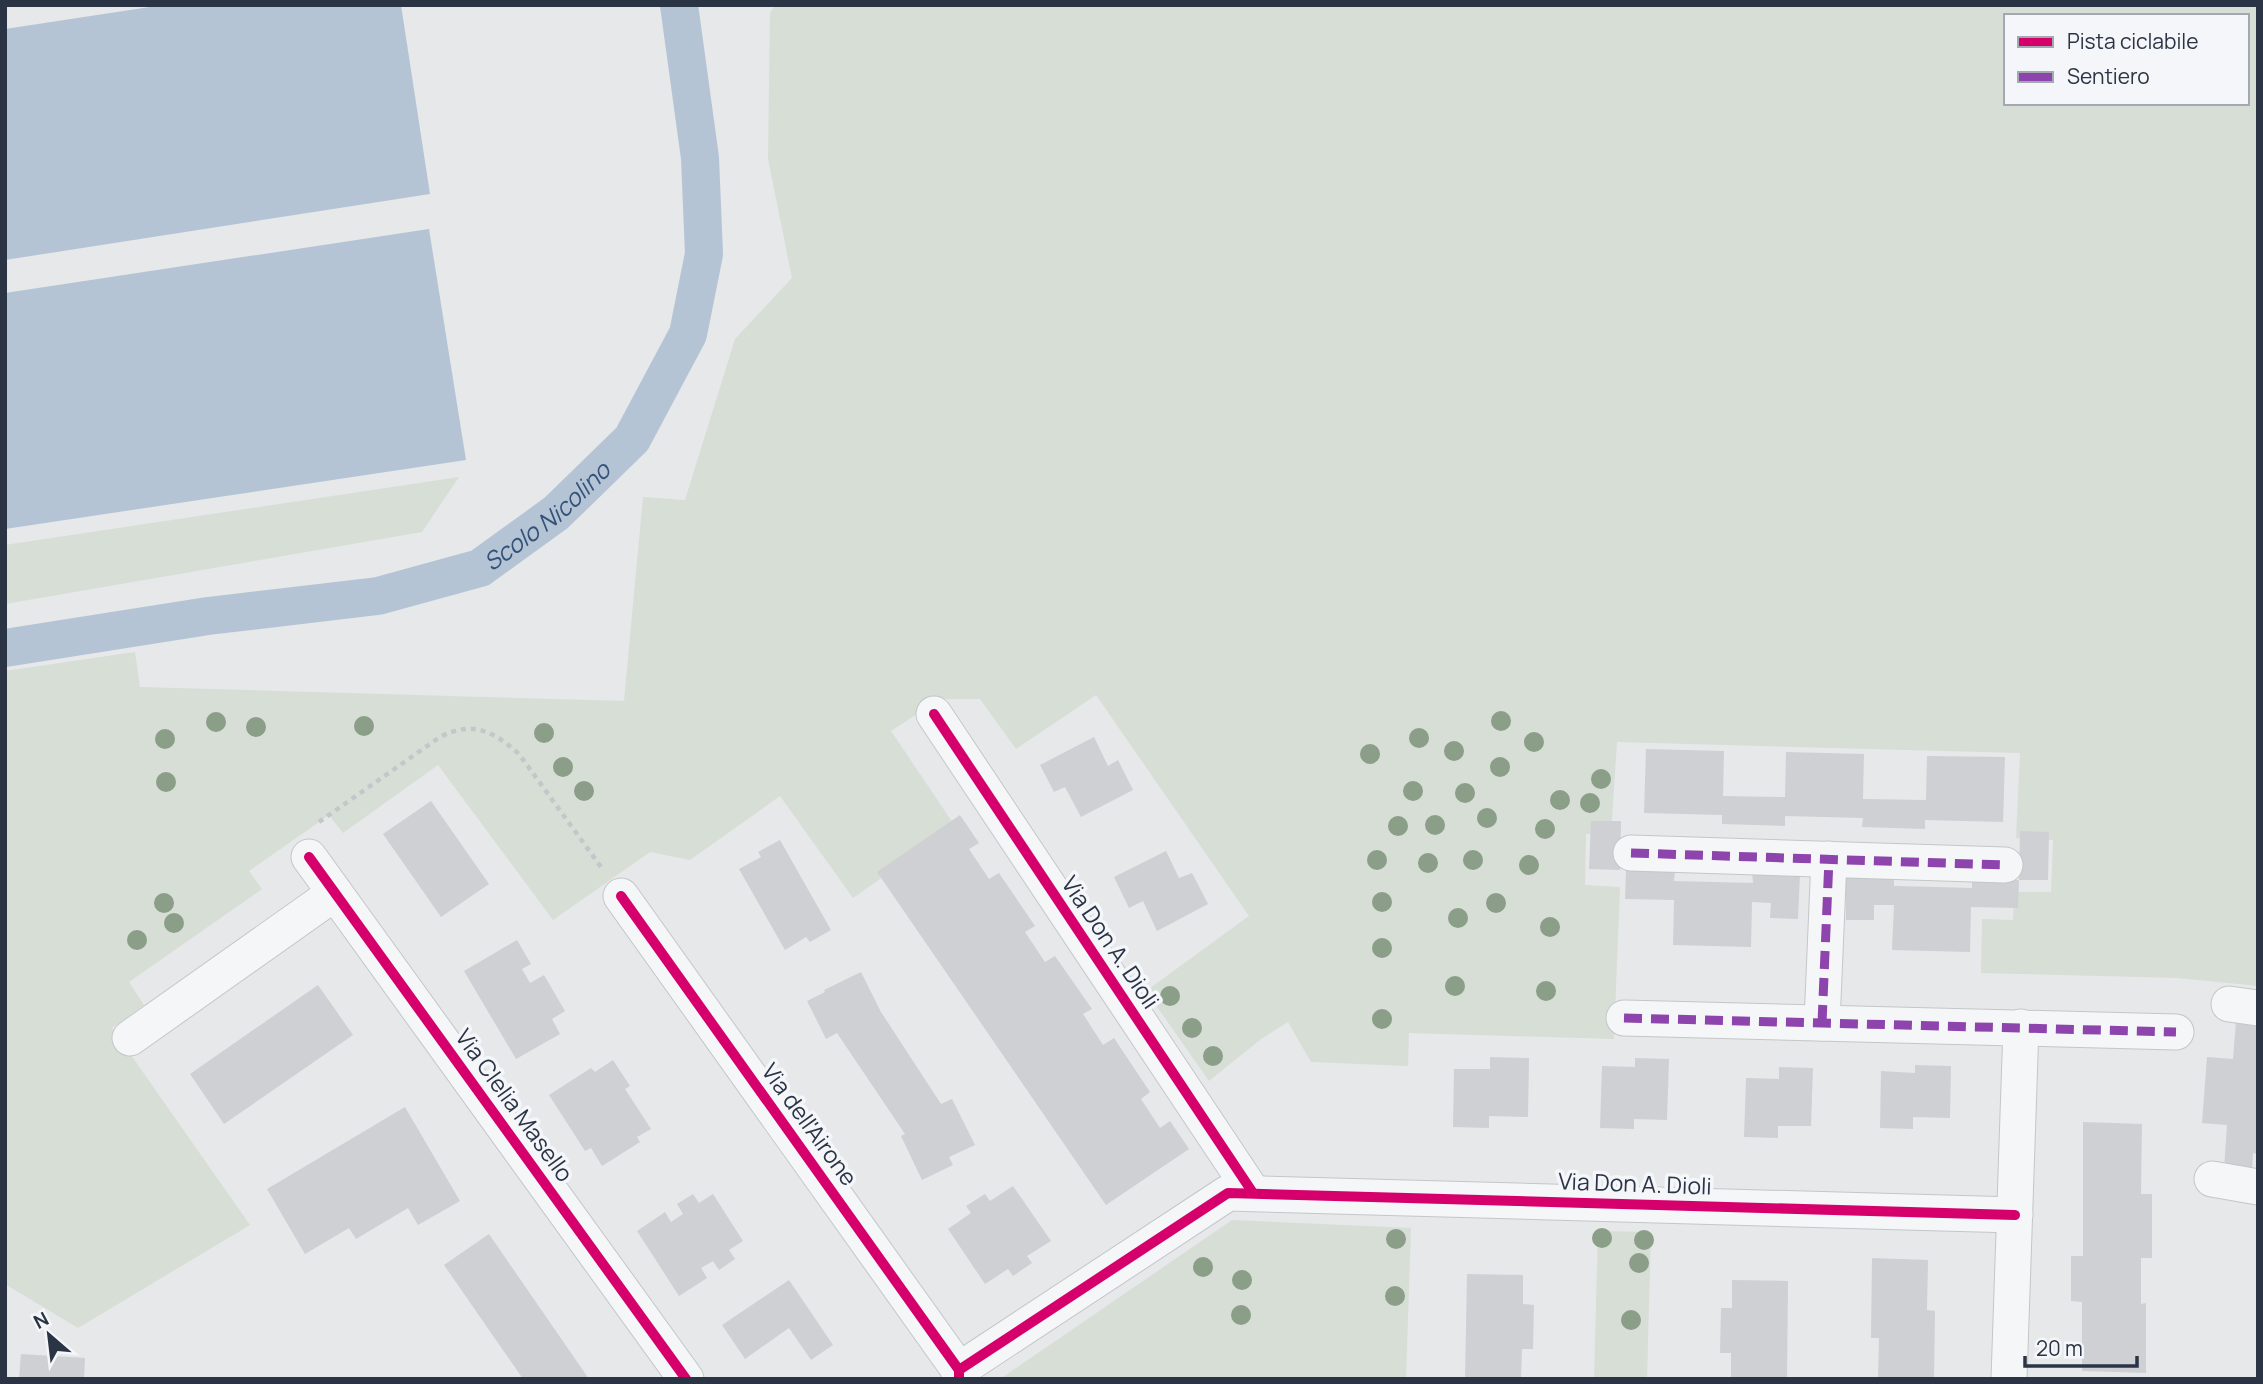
<svg xmlns="http://www.w3.org/2000/svg" width="2263" height="1384" font-family="Manrope,sans-serif">
  <style>
    .green { fill: #d6ded6; fill-rule: evenodd }
    .water { fill: #b4c4d5 }
    .lines { fill: none; stroke-linecap: round; stroke-linejoin: round }
    .canal { stroke: #b4c4d5; stroke-width: 38 }
    .building { fill: #ced0d3 }
    .street-casing { stroke: #c4c6c8; stroke-width: 37 }
    .path { stroke: #c5c6ca; stroke-width: 4.5; stroke-dasharray: 5 5; stroke-linecap: butt }
    .street { stroke: #f5f6f7; stroke-width: 35 }
    .quiet { stroke: #8e44ad; stroke-width: 9; stroke-dasharray: 18 9; stroke-linecap: butt }
    .cycleway-casing { stroke: #f4f6f9; stroke-width: 15 }
    .cycleway { stroke: #d6006c; stroke-width: 10 }
    .tree { fill: #8a9e88 }
    .labels { text-anchor: middle; dominant-baseline: central; stroke-width: 7; stroke-linejoin: round; paint-order: stroke }
    .street-label { font-size: 23px; fill: #2b3445; stroke: #f4f6f9 }
    .water-label { font-size: 24px; font-style: italic; fill: #34527a; stroke: #f4f6f9 }
  </style>
  <rect width="100%" height="100%" fill="#e6e8ea"/>
  <g class="green">
    <path d="M775,5h1483v981l-80,-8 -197,-5 1,-54 31,1 1,-28h37l2,-52 -37,-2 4,-85 -403,-11 -6,93 -25,-1 -1,51 35,2 -6,152 -205,-6 -1,33 -97,-4 -23,-40 -27,17 -52,42 -63,-90 103,-75 -153,-221 -80,54 -36,-50h-40l-49,32 64,95 -102,72 -73,-102 -90,64 -40,-8 -97,68 -115,-155 -95,68 -14,-18 -80,56 13,18 -133,93 15,23 -32,23 138,197 -172,103 -73,-44v-613l130,-19 5,35 484,14 19,-204 42,3 50,-161 57,-61 -24,-119 2,-146zM2006,16h241v87h-241z"/>
    <path d="M459,477l-37,55 -417,72v-59z"/>
    <path d="M1232,1220l179,8 -5,151h-406z"/>
    <path d="M1598,1231l53,1 -4,147h-53z"/>
  </g>
  <g class="water">
    <path d="M163,5h238l29,189 -425,66v-231z"/>
    <path d="M429,229l37,231 -461,69v-236z"/>
  </g>
  <g class="lines">
    <path class="canal" id="s1" d="M5,648l203,-32 170,-20 102,-28 76,-55 76,-74 56,-105 16,-80 -4,-96 -21,-153"/>
  </g>
  <g class="building">
    <path d="M1094,737l14,29 10,-6 15,30 -52,27 -16,-30 -11,5 -14,-27z"/>
    <path d="M1646,749l78,2 -1,45 62,1 1,-45 78,2 -1,45 63,1 1,-44 78,1 -2,65 -78,-2v9l-63,-2 1,-9 -78,-2v10l-63,-2v-9l-78,-2z"/>
    <path d="M431,801l58,83 -48,33 -58,-83z"/>
    <path d="M960,815l19,28 -10,6 20,30 10,-6 36,53 -10,6 20,30 10,-6 37,53 -9,5 20,31 11,-7 36,54 -9,7 19,29 10,-7 19,28 -83,56 -229,-333z"/>
    <path d="M1591,821h30l-1,49 -31,-1z"/>
    <path d="M2020,831l29,1 -1,48h-29z"/>
    <path d="M780,840l51,90 -21,12 -4,-5 -21,13 -46,-81 22,-12 -3,-5z"/>
    <path d="M1166,851l13,27 13,-5 16,31 -51,27 -14,-30 -14,7 -15,-31z"/>
    <path d="M1626,870l49,1 -1,10 79,2 -1,-10 48,1 -2,45 -28,-1 1,-15 -19,-1 -1,45 -78,-2 1,-45 -49,-1z"/>
    <path d="M1846,876l48,1v9l42,1 36,1v-9l47,1 -1,28 -47,-1 -1,45 -78,-2 2,-45h-20v15h-28z"/>
    <path d="M517,940l14,24 -9,5 8,14 14,-8 21,36 -13,8 8,15 -44,25 -52,-88z"/>
    <path d="M861,972l20,40 60,92 11,-5 23,46 -26,12 4,8 -31,15 -21,-44 4,-2 -68,-101 -11,6 -19,-38 18,-9 -1,-2z"/>
    <path d="M318,985l35,50 -129,89 -34,-50z"/>
    <path d="M2236,1021l22,1v132l-5,-1 -1,18 -28,-2 3,-44 -25,-2 5,-66 26,2z"/>
    <path d="M1490,1057l39,1 -1,59 -39,-1v12l-36,-1 1,-58h36z"/>
    <path d="M1635,1058l34,1 -2,61 -33,-1v10l-34,-1 2,-62 33,1z"/>
    <path d="M613,1060l17,26 -5,3 26,40 -14,8 3,5 -38,24 -11,-18 -6,3 -36,-56 42,-27 4,4z"/>
    <path d="M1915,1065l36,1 -1,52 -37,-1v12l-33,-1 1,-57 34,2z"/>
    <path d="M1779,1067l34,1 -2,58h-33v12l-34,-1 2,-59 33,1z"/>
    <path d="M405,1107l55,94 -42,24 -10,-17 -52,31 -7,-11 -44,26 -38,-65z"/>
    <path d="M2083,1122l59,2 -1,70h11v64h-11v46l5,-1v70l-64,-2v-69l-11,-1v-45h12z"/>
    <path d="M1013,1186l38,55 -24,15 5,7 -19,13 -5,-7 -23,15 -37,-55 23,-16 -5,-7 19,-12 5,7z"/>
    <path d="M693,1194l6,9 14,-9 30,47 -14,9 6,9 -16,11 -6,-9 -12,7 6,10 -28,18 -42,-65 28,-19 6,10 12,-8 -6,-10z"/>
    <path d="M489,1234l100,145h-66l-79,-114z"/>
    <path d="M1872,1258l56,2 -1,50 8,1 -1,68h-56l1,-41h-8z"/>
    <path d="M1467,1274l56,1v29l11,1 -1,44h-11l-1,30h-56z"/>
    <path d="M789,1280l44,65 -22,15 -22,-32 -44,31 -23,-34z"/>
    <path d="M1732,1280l56,1 -1,98h-56v-26h-11l1,-45h11z"/>
    <path d="M21,1354l64,4 -1,21h-65z"/>
  </g>
  <g class="lines">
    <defs>
      <g id="street">
        <path d="M934,714l319,479"/>
        <path d="M1631,853l374,12"/>
        <path d="M309,857l377,522"/>
        <path d="M621,896l338,474v9"/>
        <path d="M2229,1004l29,4"/>
        <path d="M1624,1018l552,14"/>
        <path d="M1822,1023l7,-164"/>
        <path d="M130,1038l205,-145"/>
        <path d="M2212,1179l46,8"/>
        <path d="M959,1370l269,-177 787,22"/>
        <path d="M2009,1379l12,-352"/>
      </g>
    </defs>
    <use href="#street" class="street-casing"/>
    <path class="path" d="M319,822l121,-85c33,-17 53,-6 79,17l82,113"/>
    <use href="#street" class="street"/>
    <g class="quiet">
      <path d="M1631,853l374,12"/>
      <path d="M1624,1018l552,14"/>
      <path d="M1822,1023l7,-164"/>
    </g>
    <defs>
      <g id="cycleway">
        <path d="M934,714l319,479"/>
        <path d="M309,857l377,522"/>
        <path d="M621,896l338,474v9"/>
        <path d="M959,1370l269,-177 787,22"/>
      </g>
    </defs>
    <use href="#cycleway" class="cycleway-casing"/>
    <use href="#cycleway" class="cycleway"/>
  </g>
  <g class="tree">
    <circle cx="1501" cy="721" r="10"/>
    <circle cx="216" cy="722" r="10"/>
    <circle cx="364" cy="726" r="10"/>
    <circle cx="256" cy="727" r="10"/>
    <circle cx="544" cy="733" r="10"/>
    <circle cx="1419" cy="738" r="10"/>
    <circle cx="165" cy="739" r="10"/>
    <circle cx="1534" cy="742" r="10"/>
    <circle cx="1454" cy="751" r="10"/>
    <circle cx="1370" cy="754" r="10"/>
    <circle cx="563" cy="767" r="10"/>
    <circle cx="1500" cy="767" r="10"/>
    <circle cx="1601" cy="779" r="10"/>
    <circle cx="166" cy="782" r="10"/>
    <circle cx="584" cy="791" r="10"/>
    <circle cx="1413" cy="791" r="10"/>
    <circle cx="1465" cy="793" r="10"/>
    <circle cx="1560" cy="800" r="10"/>
    <circle cx="1590" cy="803" r="10"/>
    <circle cx="1487" cy="818" r="10"/>
    <circle cx="1435" cy="825" r="10"/>
    <circle cx="1398" cy="826" r="10"/>
    <circle cx="1545" cy="829" r="10"/>
    <circle cx="1377" cy="860" r="10"/>
    <circle cx="1473" cy="860" r="10"/>
    <circle cx="1428" cy="863" r="10"/>
    <circle cx="1529" cy="865" r="10"/>
    <circle cx="1382" cy="902" r="10"/>
    <circle cx="164" cy="903" r="10"/>
    <circle cx="1496" cy="903" r="10"/>
    <circle cx="1458" cy="918" r="10"/>
    <circle cx="174" cy="923" r="10"/>
    <circle cx="1550" cy="927" r="10"/>
    <circle cx="137" cy="940" r="10"/>
    <circle cx="1382" cy="948" r="10"/>
    <circle cx="1455" cy="986" r="10"/>
    <circle cx="1546" cy="991" r="10"/>
    <circle cx="1170" cy="996" r="10"/>
    <circle cx="1382" cy="1019" r="10"/>
    <circle cx="1192" cy="1028" r="10"/>
    <circle cx="1213" cy="1056" r="10"/>
    <circle cx="1602" cy="1238" r="10"/>
    <circle cx="1396" cy="1239" r="10"/>
    <circle cx="1644" cy="1240" r="10"/>
    <circle cx="1639" cy="1263" r="10"/>
    <circle cx="1203" cy="1267" r="10"/>
    <circle cx="1242" cy="1280" r="10"/>
    <circle cx="1395" cy="1296" r="10"/>
    <circle cx="1241" cy="1315" r="10"/>
    <circle cx="1631" cy="1320" r="10"/>
  </g>
  <g class="labels">
    <g class="street-label">
      <text transform="translate(1111 942) rotate(56)">Via Don A. Dioli</text>
      <text transform="translate(515 1105) rotate(54)">Via Clelia Masello</text>
      <text transform="translate(810 1124) rotate(54)">Via dell'Airone</text>
      <text transform="translate(1635 1183) rotate(2)">Via Don A. Dioli</text>
    </g>
    <g class="water-label">
      <text stroke="none"><textPath href="#s1" startOffset="567">Scolo Nicolino</textPath></text>
    </g>
  </g>
  <rect width="2263" height="1384" fill="none" stroke="#2b3445" stroke-width="14"/>
  <rect x="2004" y="14" width="245" height="91" fill="#f4f6f9" stroke="#a4a8b1" stroke-width="2"/>
  <rect x="2018" y="37" width="35" height="10" fill="#d6006c" stroke="#a4a8b1" stroke-width="2"/>
  <text x="2067" y="49" font-size="21" fill="#2b3445">Pista ciclabile</text>
  <rect x="2018" y="72" width="35" height="10" fill="#8e44ad" stroke="#a4a8b1" stroke-width="2"/>
  <text x="2067" y="84" font-size="21" fill="#2b3445">Sentiero</text>
  <g transform="translate(49 1335) rotate(332)" stroke="#f4f6f9" stroke-width="5" paint-order="stroke">
  <path d="M0-5L12 26L0 18L-12 26Z" fill="#2b3445"/>
  <text y="-10" font-size="19" font-weight="bold" text-anchor="middle" fill="#2b3445">N</text>
  </g>
  <path d="M2025 1356v10h112v-10" fill="none" stroke="#2b3445" stroke-width="3.5"/>
  <text x="2036" y="1356" font-size="21" fill="#2b3445" stroke="#f4f6f9" stroke-width="5" paint-order="stroke">20 m</text>
</svg>
